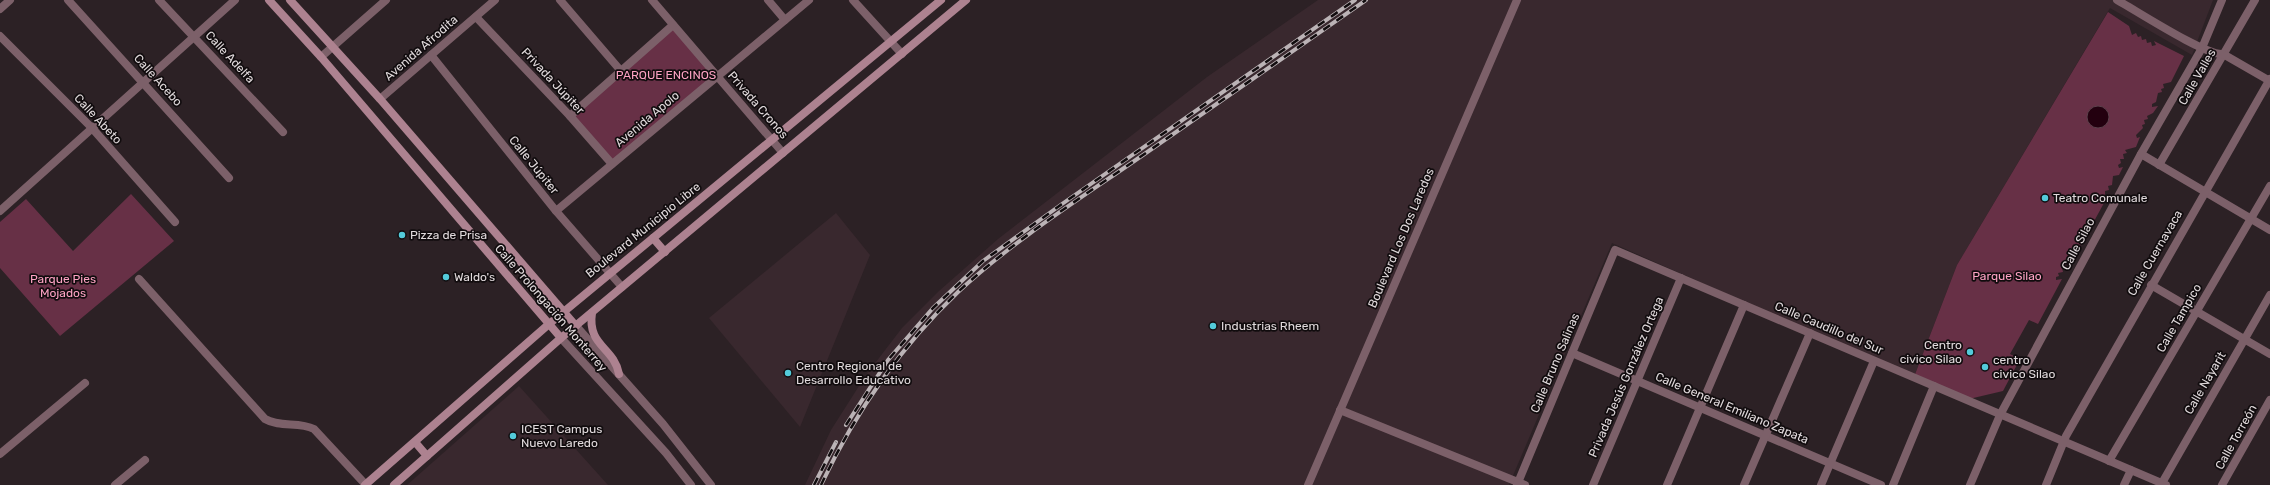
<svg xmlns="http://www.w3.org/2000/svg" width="2270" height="485" font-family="Rubik,sans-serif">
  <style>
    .built { fill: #39282e }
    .green { fill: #673046 }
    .water { fill: #23000f; stroke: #5c414c }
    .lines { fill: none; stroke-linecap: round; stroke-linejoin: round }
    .minor { stroke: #7c6069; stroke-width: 8 }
    .tertiary { stroke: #7c6069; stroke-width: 8 }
    .secondary { stroke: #ad8290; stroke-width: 8 }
    .rail-casing { stroke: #bbb3b6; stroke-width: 4 }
    .rail { stroke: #110c0e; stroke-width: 2.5; stroke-dasharray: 8; stroke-linecap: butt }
    .poi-dot { fill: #53cbda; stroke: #110c0e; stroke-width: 1.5 }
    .labels { text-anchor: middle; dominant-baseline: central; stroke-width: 3.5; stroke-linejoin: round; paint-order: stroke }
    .street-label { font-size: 12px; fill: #e1dadc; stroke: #110c0e }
    .park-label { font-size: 12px; fill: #fea3c4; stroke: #110c0e }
    .poi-label { font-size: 12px; fill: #e1dadc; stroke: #110c0e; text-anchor: start }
  </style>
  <rect width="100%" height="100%" fill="#2c2125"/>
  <g class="built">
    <path d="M1318,0h895l-21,55 -82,-47 -153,257 -43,112 -302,-134 -103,242h-704l26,-55 35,-55 36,-47 37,-37 59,-52 209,-162z"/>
    <path d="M836,213l34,42 -70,172 -91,-109z"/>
    <path d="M519,386l89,99h-201z"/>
  </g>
  <g class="green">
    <path d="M2108,12l21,14 3,9 4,-2 2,4 3,-1 1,4 4,-1 1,4 4,-1 1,4 4,-1 -2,-4 30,15 -13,26 -8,2 1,4 -3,1 1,3 -4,1 -2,9 -4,2v3l6,-1 -5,7 -6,3 1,3 -4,1 1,4 -3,1 1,3 -7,7 1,3 3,-1 -4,10 -11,3 2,3 -4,1 1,5h-4l1,4 -3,2 1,3 4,-1 -4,8 -6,1 -1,9 -4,1 1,4 -4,1v4l-3,1 1,4 -3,1 1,3 3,-1 -23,42 -11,5 2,5 -3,2 1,4 -5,2 1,4 -4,1 1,4 -5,1 1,3 -3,1v3l6,-1 -24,45 -9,-4 -19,34 10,5 -17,32 -34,8 -55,-22 43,-112z"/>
    <path d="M673,25l44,51 -105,88 -42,-48z"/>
    <path d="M131,194l43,47 -114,95 -60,-68v-46l26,-23 47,52z"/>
  </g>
  <circle class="water" cx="2098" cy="117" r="11"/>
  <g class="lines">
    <g class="minor">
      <path d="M68,0l161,178"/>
      <path d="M159,0l124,132"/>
      <path d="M560,0l61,71"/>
      <path d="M652,0l131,153"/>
      <path d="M768,0l17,20"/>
      <path d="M853,0l49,54"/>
      <path d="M0,9l10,-9"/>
      <path d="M476,17l94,99 42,48"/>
      <path d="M0,36l92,92 83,94"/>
      <path d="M431,55l125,156 66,76"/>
      <path d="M321,57l65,-57"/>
      <path d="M380,99l115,-99"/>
      <path d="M570,116l103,-91"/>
      <path d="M2141,154l129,76"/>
      <path d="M2159,165l96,-165"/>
      <path d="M0,211l235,-211"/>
      <path d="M556,211l253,-211"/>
      <path d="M139,279l126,140c15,9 34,2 49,10l52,56"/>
      <path d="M2151,285l119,69"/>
      <path d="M1572,353l309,132"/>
      <path d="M1340,410l185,75"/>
      <path d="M0,454l85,-71"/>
      <path d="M2109,461l161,-275"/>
      <path d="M2162,483l108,-188"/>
      <path d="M115,485l30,-25"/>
      <path d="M1517,485l98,-235 551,235"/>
      <path d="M1593,485l88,-207"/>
      <path d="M1667,485l77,-180"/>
      <path d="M1744,485l66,-152"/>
      <path d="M1821,485l53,-124"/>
      <path d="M1893,485l41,-99"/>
      <path d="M1970,485l30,-70 141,-261 61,-106 20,-48"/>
      <path d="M2046,485l20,-49 204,-357"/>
      <path d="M2124,485l7,-15"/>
      <path d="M2222,485l48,-85"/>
    </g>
    <g class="tertiary">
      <path d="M2117,0c20,11 89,56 106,54l47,27"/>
      <path d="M576,326l87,98 48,61"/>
      <path d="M561,338l105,115 25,32"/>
      <path d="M1308,485l209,-485"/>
    </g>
    <g class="secondary">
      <path d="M269,0l52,57 240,281"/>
      <path d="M290,0l90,99 196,227"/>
      <path d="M653,238l12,14"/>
      <path d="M592,313c-5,33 22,34 27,61"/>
      <path d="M415,442l12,14"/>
      <path d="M365,485l184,-161 392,-324"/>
      <path d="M394,485l167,-147 405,-338"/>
    </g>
    <defs>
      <g id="rail">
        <path d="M846,425l42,-65 45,-52 50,-47 79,-57 293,-204"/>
        <path d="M814,485l22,-43"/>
        <path d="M821,485c34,-72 79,-138 137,-193 56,-52 123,-94 185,-137 75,-52 149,-103 223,-155"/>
      </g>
    </defs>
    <use href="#rail" class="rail-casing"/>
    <use href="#rail" class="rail"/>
  </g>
  <g class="poi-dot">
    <circle cx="2045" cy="198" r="4"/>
    <circle cx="402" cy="235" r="4"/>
    <circle cx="446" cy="277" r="4"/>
    <circle cx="1213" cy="326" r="4"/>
    <circle cx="1970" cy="352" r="4"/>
    <circle cx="1985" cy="367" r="4"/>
    <circle cx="788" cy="373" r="4"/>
    <circle cx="513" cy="436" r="4"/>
  </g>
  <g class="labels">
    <g class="street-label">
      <text transform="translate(421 48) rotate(-41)">Avenida Afrodita</text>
      <text transform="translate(230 57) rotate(47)">Calle Adelfa</text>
      <text transform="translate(2197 77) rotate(-60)">Calle Valles</text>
      <text transform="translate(158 80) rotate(48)">Calle Acebo</text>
      <text transform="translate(553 81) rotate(47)">Privada Júpiter</text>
      <text transform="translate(758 105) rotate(49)">Privada Cronos</text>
      <text transform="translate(98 119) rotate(47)">Calle Abeto</text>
      <text transform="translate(647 119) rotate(-40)">Avenida Apolo</text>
      <text transform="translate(534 165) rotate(51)">Calle Júpiter</text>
      <text transform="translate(643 230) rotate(-39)">Boulevard Municipio Libre</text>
      <text transform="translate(1401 238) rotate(-67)">Boulevard Los Dos Laredos</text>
      <text transform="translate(2078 244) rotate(-62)">Calle Silao</text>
      <text transform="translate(2155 253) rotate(-60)">Calle Cuernavaca</text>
      <text transform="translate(551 308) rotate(49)">Calle Prolongación Monterrey</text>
      <text transform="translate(2179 318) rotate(-60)">Calle Tampico</text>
      <text transform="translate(1829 328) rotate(23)">Calle Caudillo del Sur</text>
      <text transform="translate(1555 363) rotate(-67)">Calle Bruno Salinas</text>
      <text transform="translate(1626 377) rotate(-67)">Privada Jesús González Ortega</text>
      <text transform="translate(2205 383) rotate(-60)">Calle Nayarit</text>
      <text transform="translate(1732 408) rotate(23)">Calle General Emiliano Zapata</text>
      <text transform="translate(2236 437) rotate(-61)">Calle Torreón</text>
    </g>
    <g class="park-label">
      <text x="666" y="75">PARQUE ENCINOS</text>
      <text x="2007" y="276">Parque Silao</text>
      <text x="63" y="279">Parque Pies<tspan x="63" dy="14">Mojados</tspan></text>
    </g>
    <g class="poi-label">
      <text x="2053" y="198">Teatro Comunale</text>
      <text x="410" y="235">Pizza de Prisa</text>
      <text x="454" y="277">Waldo's</text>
      <text x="1221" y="326">Industrias Rheem</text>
      <text x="1962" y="345" text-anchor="end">Centro<tspan x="1962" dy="14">civico Silao</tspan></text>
      <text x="1993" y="360">centro<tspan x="1993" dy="14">civico Silao</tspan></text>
      <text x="796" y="366">Centro Regional de<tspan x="796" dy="14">Desarrollo Educativo</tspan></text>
      <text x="521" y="429">ICEST Campus<tspan x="521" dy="14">Nuevo Laredo</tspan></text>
    </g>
  </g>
</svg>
